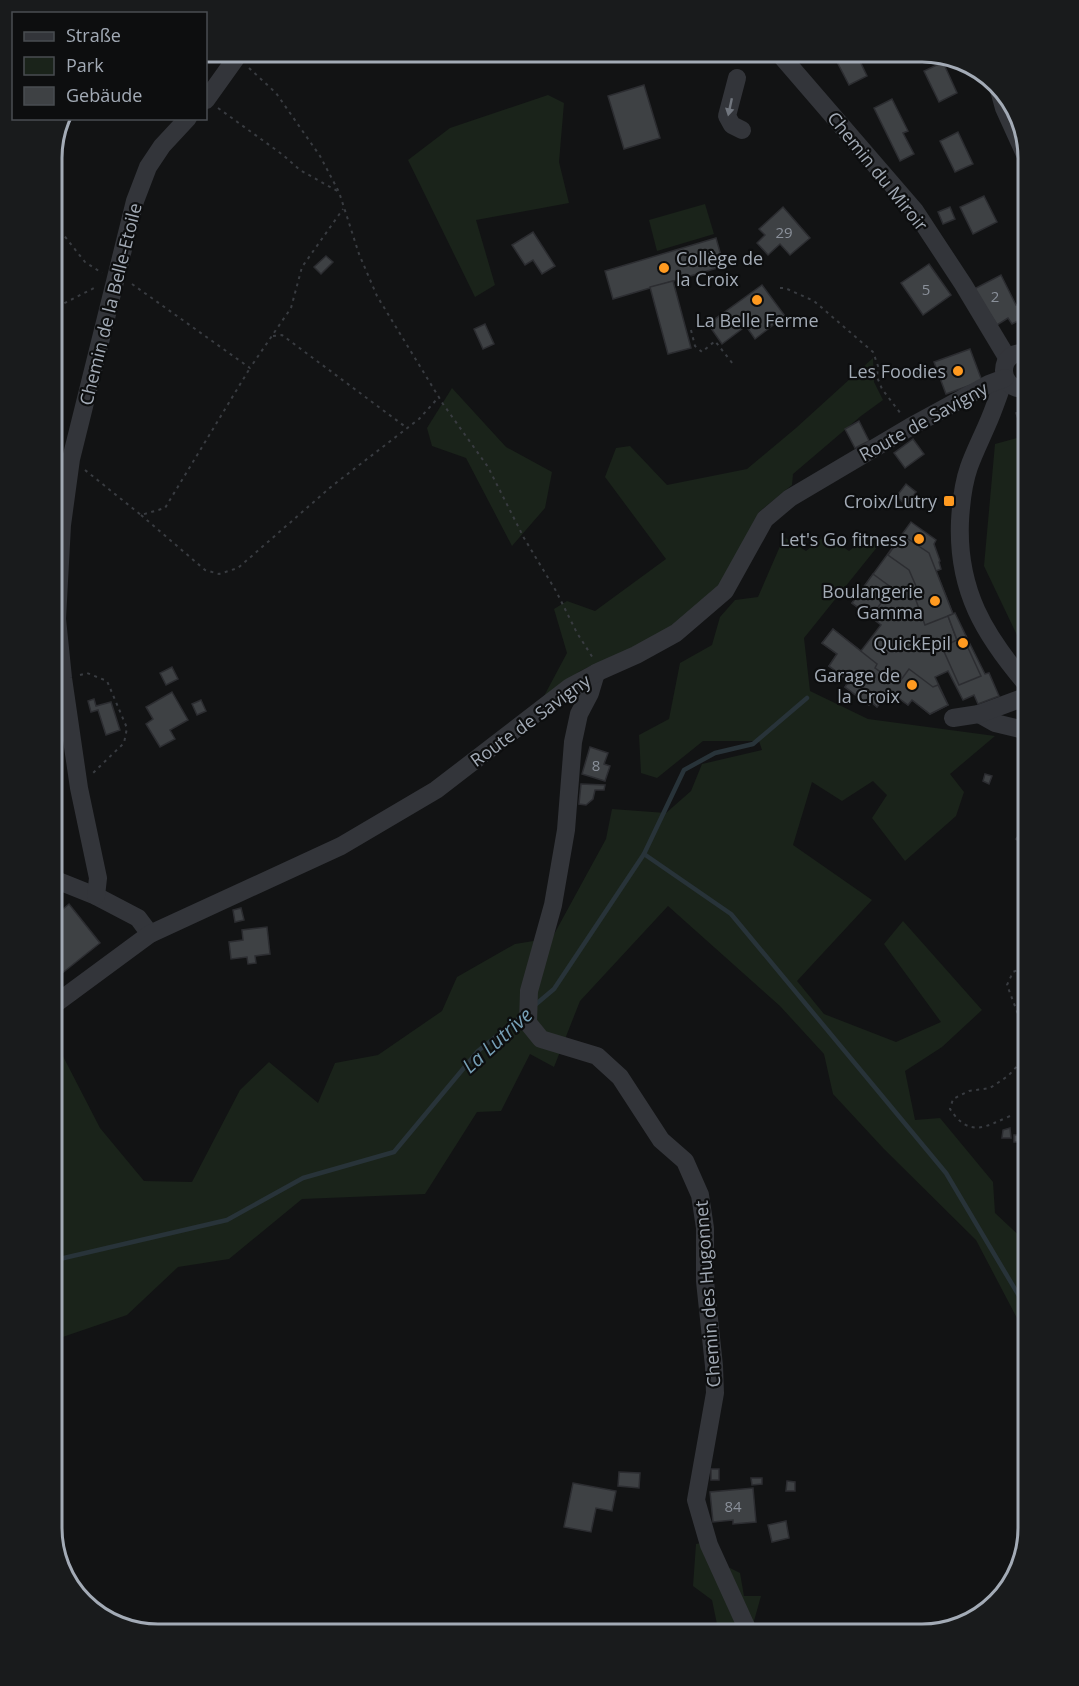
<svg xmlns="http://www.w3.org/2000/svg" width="1079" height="1686" font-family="'Open Sans',sans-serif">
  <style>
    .green { fill: #1a231a }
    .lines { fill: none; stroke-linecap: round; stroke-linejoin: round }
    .stream { stroke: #283339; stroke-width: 4.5 }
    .building { fill: #3e4144; stroke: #2c2d31; stroke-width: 1.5 }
    .path { stroke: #393c41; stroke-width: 2; stroke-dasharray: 3 4.5; stroke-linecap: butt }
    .minor { stroke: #33353a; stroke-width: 18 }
    .oneway { fill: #71767e }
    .poi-dot { fill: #ff9a20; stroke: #0d0e0f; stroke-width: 2 }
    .labels { text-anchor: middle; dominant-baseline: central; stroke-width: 4.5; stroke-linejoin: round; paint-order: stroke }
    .number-label { font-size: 15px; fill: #8a909a }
    .street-label { font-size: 18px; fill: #a3abb6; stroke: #0d0e0f }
    .poi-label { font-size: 18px; fill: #a3abb6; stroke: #0d0e0f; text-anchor: end }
    .water-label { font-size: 20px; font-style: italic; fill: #769fb5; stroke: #0d0e0f }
    .rim { fill: none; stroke: #a3abb6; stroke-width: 3 }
  </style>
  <rect width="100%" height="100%" fill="#121314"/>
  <g class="green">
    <path d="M548,95l16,8 -5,59 10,41 -93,17 19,65 -20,12 -67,-137 42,-32z"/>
    <path d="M705,204l9,30 -57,17 -8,-31z"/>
    <path d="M873,358l1,24 9,18 -22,16 -68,58 -1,11 -33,27 -40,77 -57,46 -82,36 -37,27 24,-45 -13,-44 13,-8 28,10 71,-52 -61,-82 11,-29 14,-2 37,39 80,-16 49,-41z"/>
    <path d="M452,388l54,59 46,25 -7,36 -33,38 -46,-88 -34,-12 -5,-18z"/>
    <path d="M1028,435v219l-3,-2 -41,-86 11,-122z"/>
    <path d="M826,535l23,16 18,-14 11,9 -74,92 6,53 58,28 127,17 -45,38 14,18 -8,24 -51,45 -33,-43 15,-23 -14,-14 -31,20 -30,-19 -19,63 79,55 -75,81 27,33 72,28 45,-20 -57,-78 19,-23 79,89 -40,37 -37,24 10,49 25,-2 53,64 2,31 33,31v95l-52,-99 -92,-91 -51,-55 -9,-40 -44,-48 -112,-100 -88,95 -26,66 -24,-13 -29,57 -24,1 -52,82 -123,5 -73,60 -51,8 -51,48 -76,26v-308l49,95 44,53 48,1 48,-92 29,-28 49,41 17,-40 43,-8 64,-44 15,-34 58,-33 37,-6 54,-99 6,-30 54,4 25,-22 11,-27 60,-14 -3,-9h-56l-46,37 -16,-5 -2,-38 30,-16 11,-56 32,-18 8,-28 15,-17 23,-3 26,-60 22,14z"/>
    <path d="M712,1541l10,23 18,9 4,23h17l-7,25 3,14h-31l-8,-6 -6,-29 -19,-14 3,-42z"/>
  </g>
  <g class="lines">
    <g class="stream">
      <path d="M644,854l87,60 215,259 82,138"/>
      <path d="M535,1005l19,-16 90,-135 40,-84 31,-17 38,-9 54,-46"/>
      <path d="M51,1261l176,-41 76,-42 91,-26 84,-101 45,-36"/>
    </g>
  </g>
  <g class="building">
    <path d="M838,51h17l12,25 -18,9 -16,-31z"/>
    <path d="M943,62l14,31 -18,9 -15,-31z"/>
    <path d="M644,85l16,53 -36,11 -16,-53z"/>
    <path d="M892,99l16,32 -5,2 11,21 -14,7 -26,-53z"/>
    <path d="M958,132l15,32 -18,8 -15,-31z"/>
    <path d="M984,196l13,26 -24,12 -13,-27z"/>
    <path d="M783,207l27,31 -20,17 -10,-11 -12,11 -11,-12 8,-8 -6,-6z"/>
    <path d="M950,207l5,12 -12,5 -5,-12z"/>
    <path d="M533,232l22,34 -13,8 -9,-14 -8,5 -13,-20z"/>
    <path d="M716,238l8,28 -111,33 -8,-28z"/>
    <path d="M326,256l7,6 -12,12 -7,-7z"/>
    <path d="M929,264l22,31 -28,20 -22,-32z"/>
    <path d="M1001,275l15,30 7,-3 5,10 -1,4 -15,8 -4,-6 -11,7 -23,-36z"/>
    <path d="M673,281l18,67 -23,6 -18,-67z"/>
    <path d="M762,285l23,31 -30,23 -9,-13 -24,18 -14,-20z"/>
    <path d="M485,324l9,20 -11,5 -9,-20z"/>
    <path d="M970,349l12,32 -36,13 -12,-32z"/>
    <path d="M925,366l4,7 -10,6 -5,-7z"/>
    <path d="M1028,409v20l-6,2 -6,-18z"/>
    <path d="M859,421l10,20 -14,7 -10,-19z"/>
    <path d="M913,439l11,15 -19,14 -11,-15z"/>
    <path d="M906,484l10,8 -9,13 -11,-8z"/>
    <path d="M911,522l25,18 -2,4 6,17 -1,1 2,7 -5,2 17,43 -5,2 9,24 9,-4 19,38 4,-1 10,23 -21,8 -4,-9 -11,5 -15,-29 -13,6 13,28 -18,9 -18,-14 -4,5 -11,-8 -4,5h-5l-5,-3 -6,8 -6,-5 -2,3 -24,-18 4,-6 -20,-15 8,-12 -15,-11 11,-14 28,22 20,-26 -29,-22z"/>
    <path d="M902,535l27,18 24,61 -28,11 -11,-30 5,-2 -10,-23 -21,-15z"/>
    <path d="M873,574l19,14 -21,29 -19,-14z"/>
    <path d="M955,613l11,23 -9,4 -9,-24z"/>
    <path d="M833,629l44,35 -2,4 23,16 11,-15 24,18 5,-2 10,20 -18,9 -18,-14 -4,5 -11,-8 -4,5h-5l-5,-3 -6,8 -6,-5 -2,3 -24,-18 4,-6 -20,-15 8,-12 -15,-11z"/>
    <path d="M963,637l18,39 -22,9 -17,-38z"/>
    <path d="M172,667l6,12 -12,6 -6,-12z"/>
    <path d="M172,692l16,28 -18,10 5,9 -15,8 -14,-23 7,-5 -7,-12z"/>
    <path d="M94,699l2,7 15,-4 9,28 -14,5 -8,-25 -7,2 -3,-11z"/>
    <path d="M201,700l5,11 -9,4 -5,-11z"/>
    <path d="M590,747l18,6 -4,11 6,2 -5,15 -23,-7z"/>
    <path d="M1021,759l7,1v7h-7z"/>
    <path d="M985,774l7,2 -3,8 -6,-3z"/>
    <path d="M1026,781l2,1v11l-6,-2z"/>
    <path d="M581,784l24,1 -1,5h-9l-2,9 -7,6 -7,-1z"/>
    <path d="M1028,822v26l-12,-9z"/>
    <path d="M51,904l7,9 11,-9 31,39 -49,39z"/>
    <path d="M241,908l3,12 -9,2 -2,-12z"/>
    <path d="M267,927l3,27 -15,2 1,7 -8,1 -1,-7 -16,2 -2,-17 14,-2 -1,-10z"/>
    <path d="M1010,1128l1,10h-9l1,-8z"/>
    <rect x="1014" y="1135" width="11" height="7"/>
    <rect x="711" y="1469" width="8" height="11"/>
    <path d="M619,1472l21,1 -1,15 -21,-2z"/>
    <path d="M751,1478h11v6l-10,1z"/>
    <path d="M787,1481l8,1v9h-9z"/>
    <path d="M573,1483l43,8 -4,20 -16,-3 -5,24 -27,-5z"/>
    <path d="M753,1488l3,34 -23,2v-4l-20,2 -3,-30z"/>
    <path d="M786,1521l3,17 -17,4 -4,-17z"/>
  </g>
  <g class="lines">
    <g class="path">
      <path d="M249,68l27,25 44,63 19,36 20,62 18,42 66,108 45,63 36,71 32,53 21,42 16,25"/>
      <path d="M218,108l65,47 17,15 39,22"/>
      <path d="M51,219l34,43 17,11"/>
      <path d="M132,284l118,84 41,-60 11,-41 41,-58"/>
      <path d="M780,288h5l29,13 59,51 5,14 -1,11 5,12 19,25"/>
      <path d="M51,310l45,-23"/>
      <path d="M691,330l4,16 7,6 13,-11 18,23"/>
      <path d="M273,336l9,-1 125,93"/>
      <path d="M85,470l56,45 24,-7 85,-140"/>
      <path d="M141,515l64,55 14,4 19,-6 94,-82 87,-67 19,-21"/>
      <path d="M80,675l7,-2 20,8 20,47 -3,15 -31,30"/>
      <path d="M1010,1116c-25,11 -41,22 -60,-7l3,-10 16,-8 21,-3 18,-12 12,-13 5,-17 -1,-16 -17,-45 6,-13 15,-6"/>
    </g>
    <g class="minor">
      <path d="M777,51l138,160 48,73 45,75"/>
      <path d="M737,78l-10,38 5,9 10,5"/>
      <path d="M999,90l5,18 24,53"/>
      <path d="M206,100l35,-49"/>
      <path d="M1005,378c-6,15 -11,32 -18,47 -6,14 -13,28 -18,42 -6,17 -8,36 -9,54 -3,69 24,114 68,165"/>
      <path d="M1028,388c-33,6 -31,-42 0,-34"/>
      <path d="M596,673l-6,20 -11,21 -6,28 -7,88 -13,75 -24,86 -1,32 13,16 56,17 23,21 41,63 24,21 15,34 5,33v53l9,85 1,27 -19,107 13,45 41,90"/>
      <path d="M979,714l16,9 33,8"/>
      <path d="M953,718l26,-4 49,-18"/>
      <path d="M51,878l45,18 42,22 12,16"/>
      <path d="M96,896l2,-18 -19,-90 -16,-110 -6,-59 5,-94 9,-66 64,-258 13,-34 14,-21 26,-28"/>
      <path d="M51,1007l99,-73 191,-88 95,-56 134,-103 30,-16 36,-16 40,-22 49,-42 40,-72 25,-21 120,-71 79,-43 16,-6"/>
    </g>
  </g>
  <defs><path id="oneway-solid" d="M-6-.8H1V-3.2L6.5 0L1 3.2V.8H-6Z" transform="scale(1.5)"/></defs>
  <use class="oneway" href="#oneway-solid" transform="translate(730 107) rotate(102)"/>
  <g class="poi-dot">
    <circle cx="664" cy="268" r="6"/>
    <circle cx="757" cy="300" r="6"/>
    <circle cx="958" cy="371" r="6"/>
    <rect x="943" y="495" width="12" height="12" rx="3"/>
    <circle cx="919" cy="539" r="6"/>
    <circle cx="935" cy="601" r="6"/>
    <circle cx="963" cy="643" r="6"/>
    <circle cx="912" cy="685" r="6"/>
  </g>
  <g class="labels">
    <g class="number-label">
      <text x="784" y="232">29</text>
      <text x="926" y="289">5</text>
      <text x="995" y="296">2</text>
      <text x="596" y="765">8</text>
      <text x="733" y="1506">84</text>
    </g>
    <g class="street-label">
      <text transform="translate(878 171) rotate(51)">Chemin du Miroir</text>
      <text transform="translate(110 304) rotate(-76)">Chemin de la Belle-Etoile</text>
      <text transform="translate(923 421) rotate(-29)">Route de Savigny</text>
      <text transform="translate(530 720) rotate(-36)">Route de Savigny</text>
      <text transform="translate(707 1294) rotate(-94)">Chemin des Hugonnet</text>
    </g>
    <g class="poi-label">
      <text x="676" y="258" text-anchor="start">Collège de<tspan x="676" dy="21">la Croix</tspan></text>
      <text x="757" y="320" text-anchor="middle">La Belle Ferme</text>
      <text x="946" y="371">Les Foodies</text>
      <text x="937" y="501">Croix/Lutry</text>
      <text x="907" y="539">Let's Go fitness</text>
      <text x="923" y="591">Boulangerie<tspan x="923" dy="21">Gamma</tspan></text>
      <text x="951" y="643">QuickEpil</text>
      <text x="900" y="675">Garage de<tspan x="900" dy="21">la Croix</tspan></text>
    </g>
    <g class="water-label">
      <text transform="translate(497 1040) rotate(-42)">La Lutrive</text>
    </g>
  </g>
  <path d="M0 0H1079V1686H0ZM158 62H922A96 96 0 0 1 1018 158V1528A96 96 0 0 1 922 1624H158A96 96 0 0 1 62 1528V158A96 96 0 0 1 158 62Z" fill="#191b1c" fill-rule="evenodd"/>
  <path class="rim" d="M158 62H922A96 96 0 0 1 1018 158V1528A96 96 0 0 1 922 1624H158A96 96 0 0 1 62 1528V158A96 96 0 0 1 158 62Z"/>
  <rect x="12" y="12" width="195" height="108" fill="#0d0e0f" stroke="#494d52" stroke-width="1.5"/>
  <rect x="24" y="32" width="30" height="9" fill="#33353a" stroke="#494d52" stroke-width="1.5"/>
  <text x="66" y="42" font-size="18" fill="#a3abb6">Straße</text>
  <rect x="24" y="57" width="30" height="18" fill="#1a231a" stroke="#494d52" stroke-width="1.5"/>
  <text x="66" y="72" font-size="18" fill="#a3abb6">Park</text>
  <rect x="24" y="87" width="30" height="18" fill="#3e4144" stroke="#494d52" stroke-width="1.5"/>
  <text x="66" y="102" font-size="18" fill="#a3abb6">Gebäude</text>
</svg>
